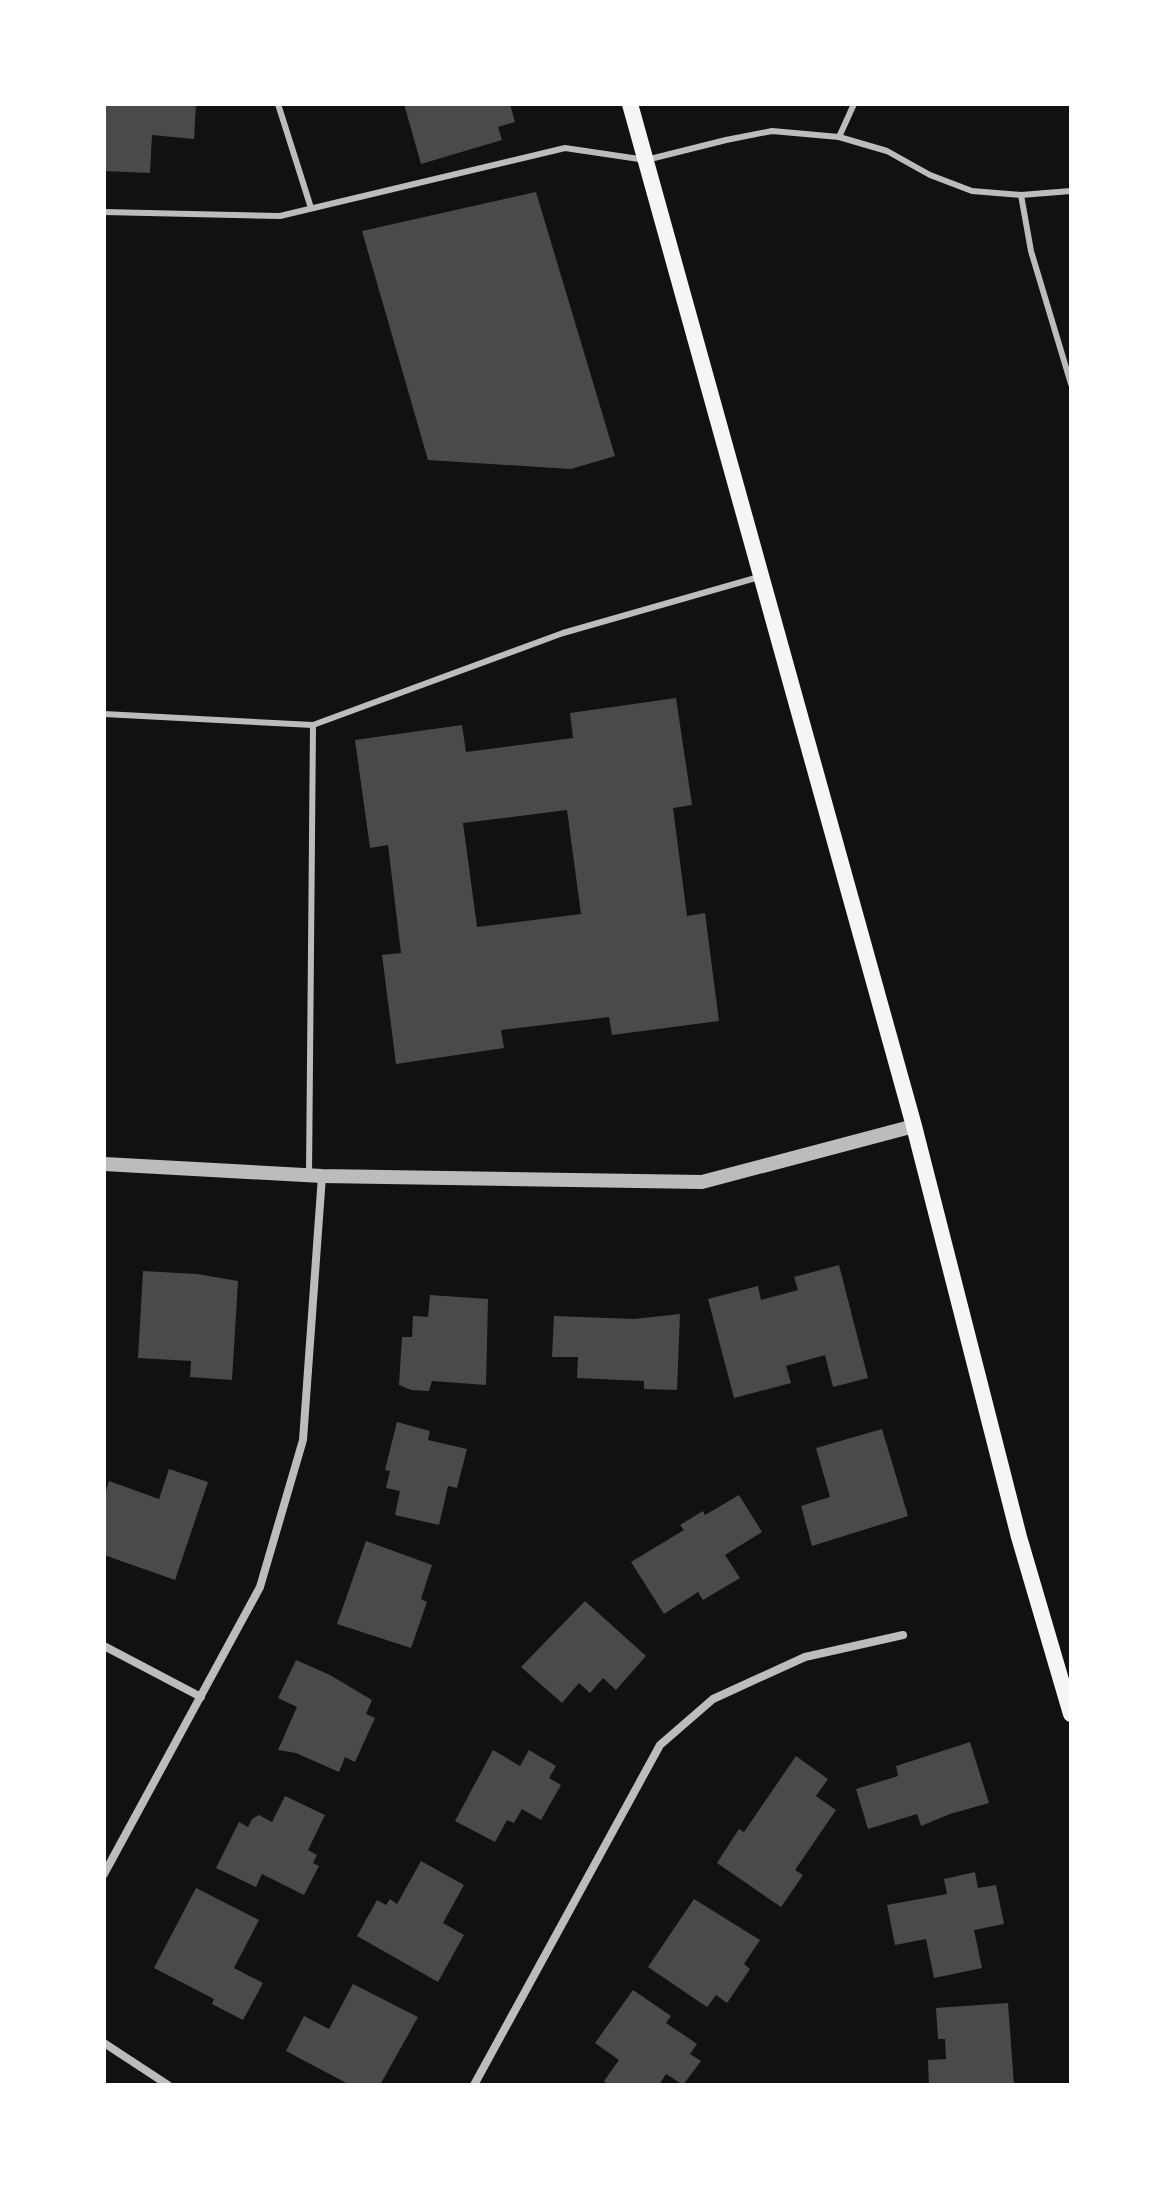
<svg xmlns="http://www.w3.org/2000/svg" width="1175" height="2189" font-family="'Work Sans',sans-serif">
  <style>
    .building { fill: #4a4a4a; fill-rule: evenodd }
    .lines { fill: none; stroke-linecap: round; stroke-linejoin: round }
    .service { stroke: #bcbcbc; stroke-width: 6 }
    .minor { stroke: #bcbcbc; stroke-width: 8 }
    .tertiary { stroke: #bcbcbc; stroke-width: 14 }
    .secondary { stroke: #f5f5f5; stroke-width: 16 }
  </style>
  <rect width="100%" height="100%" fill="#111"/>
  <g class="building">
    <path d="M104,104h92l-2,35 -42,-4 -2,38 -46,-2z"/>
    <path d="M404,104h106l5,18 -17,5 4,13 -81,24z"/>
    <path d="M536,192l79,264 -44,13 -143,-9 -66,-229z"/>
    <path d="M676,698l16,107 -19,3 14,108 18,-3 14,108 -107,14 -3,-18 -108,13 3,18 -108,16 -14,-109 19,-2 -13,-108 -18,3 -15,-108 107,-15 4,27 107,-14 -3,-25zM567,810l14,104 -104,13 -14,-104z"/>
    <path d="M839,1265l29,113 -35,9 -8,-32 -39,11 5,17 -57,15 -26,-99 50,-13 3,14 37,-10 -4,-13z"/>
    <path d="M143,1271l54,3 41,7 -6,99 -42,-3 1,-16 -53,-3z"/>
    <path d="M430,1295l58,4 -2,86 -54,-4 -3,10 -18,-1 -12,-5 3,-48h10l1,-21 15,1z"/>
    <path d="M680,1314l-3,76 -33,-1v-8l-67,-3 1,-21h-26l2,-41 80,3z"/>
    <path d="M397,1422l33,9 -2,9 39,9 -10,39 -9,-2 -9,39 -44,-10 5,-24 -14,-3 4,-17 -5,-1z"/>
    <path d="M882,1429l26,87 -96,30 -11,-40 29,-9 -14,-49z"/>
    <path d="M169,1469l39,13 -33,98 -71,-25v-58l5,-16 50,18z"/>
    <path d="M739,1495l23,37 -37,23 15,23 -37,22 -5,-8 -34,22 -33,-52 53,-32 -4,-5 23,-14 2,4z"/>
    <path d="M366,1541l66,24 -11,34 6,3 -16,46 -74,-24z"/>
    <path d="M585,1601l61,55 -30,34 -13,-12 -13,15 -11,-10 -17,20 -41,-36z"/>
    <path d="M296,1660l34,15 42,25 -6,14 9,4 -20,44 -10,-5 -6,15 -43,-19 -18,-3 19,-43 -19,-9z"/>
    <path d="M970,1742l19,61 -39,11 -29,12 -4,-12 -49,15 -12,-40 42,-13 -2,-10z"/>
    <path d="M493,1750l27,16 9,-16 27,16 -7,12 12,7 -20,35 -19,-11 -8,14 -7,-3 -12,22 -40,-21z"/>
    <path d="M796,1756l32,23 -12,17 20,14 -41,60 8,5 -22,32 -64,-44 22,-34 5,3z"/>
    <path d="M285,1796l40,19 -17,35 9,5 -4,8 6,3 -15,29 -42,-21 -6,13 -40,-19 23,-46 9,5 4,-8 7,-4 13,7z"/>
    <path d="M421,1861l43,24 -21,38 21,12 -26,47 -81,-46 20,-36 9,5 4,-6 7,5z"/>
    <path d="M975,1872l3,16 18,-3 8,39 -30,6 8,38 -48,10 -8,-39 -31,6 -8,-40 60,-11 -3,-15z"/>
    <path d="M196,1888l63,32 -25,48 29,15 -20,37 -31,-16 2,-5 -60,-31z"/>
    <path d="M694,1899l66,41 -16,24 6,5 -23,34 -11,-8 -9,12 -59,-40z"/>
    <path d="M353,1984l65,33 -38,68h-30l-64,-34 18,-35 25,13z"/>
    <path d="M633,1990l38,26 -5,7 31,21 -7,10 11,7 -18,24 -17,-11 -7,11h-50l-5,-4 15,-21 -24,-17z"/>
    <path d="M1008,2003l6,82h-85l-1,-25 18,-1 -1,-20h-7l-2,-31z"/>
  </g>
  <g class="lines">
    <g class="service">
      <path d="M278,104l33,104"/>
      <path d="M839,137l15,-33"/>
      <path d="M1021,195l10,56 40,133"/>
      <path d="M104,212l176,4 285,-68 81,12 80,-20 46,-9 67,6 48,14 43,24 42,16 49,4 50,-4"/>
      <path d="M104,714l209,11"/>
      <path d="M309,1175l4,-450 250,-92 196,-56"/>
    </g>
    <g class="minor">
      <path d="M104,1646l97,51"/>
      <path d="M104,1874l156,-287 43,-147 19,-264"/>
      <path d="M104,2043l64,42"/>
      <path d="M474,2085l186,-340 53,-46 92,-42 98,-22"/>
    </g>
    <path class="tertiary" d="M104,1164l218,12 380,6 212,-56"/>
    <path class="secondary" d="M630,104l284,1022 105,411 52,177"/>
  </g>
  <rect width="1175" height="2189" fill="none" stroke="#ffffff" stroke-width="212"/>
</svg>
